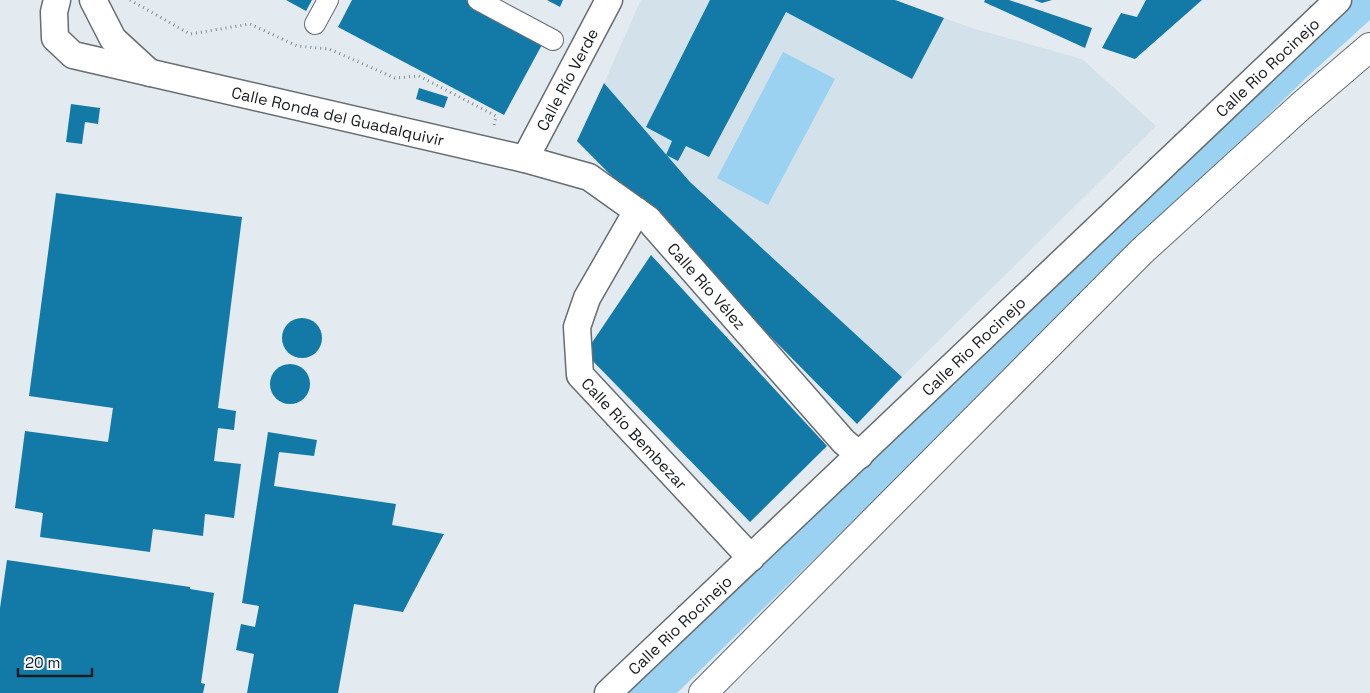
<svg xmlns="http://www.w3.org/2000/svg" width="1370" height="693" font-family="'Space Grotesk',sans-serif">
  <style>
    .built { fill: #d2e1ea }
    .green { fill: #9bd1f1 }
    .building { fill: #137aa8 }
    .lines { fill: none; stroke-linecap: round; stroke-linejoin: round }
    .pedestrian-casing { stroke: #666c70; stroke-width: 22 }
    .minor-casing { stroke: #666c70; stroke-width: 29 }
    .tertiary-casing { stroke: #666c70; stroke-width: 30 }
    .path { stroke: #858a8e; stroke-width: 3; stroke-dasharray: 1 4; stroke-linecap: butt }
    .pedestrian { stroke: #fff; stroke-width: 20 }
    .minor { stroke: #fff; stroke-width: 26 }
    .tertiary { stroke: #fff; stroke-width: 28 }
    .labels { text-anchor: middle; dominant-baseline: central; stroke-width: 4.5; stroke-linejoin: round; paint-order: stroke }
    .street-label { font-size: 16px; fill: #191c1e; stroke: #f1f8fd }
  </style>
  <rect width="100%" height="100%" fill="#e4ebf0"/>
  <path class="built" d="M641,0h254l77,28 110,31 74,67 -254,251 -212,-195 -86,-99z"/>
  <g class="green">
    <path d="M1348,0h22v20l-62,56 -631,617h-54z"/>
    <path d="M783,52l52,27 -67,126 -51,-27z"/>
  </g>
  <g class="building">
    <path d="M286,0h26l-6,11z"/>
    <path d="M352,0h114l78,41 -40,74 -166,-88z"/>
    <path d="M547,0h16l-3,7z"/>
    <path d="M710,0h185l49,18 -32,61 -126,-67 -77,145 -23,-11 -8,15 -12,-6 6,-14 -26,-14z"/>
    <path d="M985,0h24l83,28 -7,20 -101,-46z"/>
    <path d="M1034,0h18l-10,3z"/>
    <path d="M1146,0h56l-67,59 -33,-11 19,-35 16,4z"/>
    <path d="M604,83l86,99 212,195 -45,47 -280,-283z"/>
    <path d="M419,88l29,9 -4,11 -28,-9z"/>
    <path d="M71,104l29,4 -2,16 -13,-2 -3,22 -16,-2z"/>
    <path d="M56,193l186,24 -24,191 18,3 -2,19 -16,-2 -4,33 27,3 -7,54 -29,-4 -2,22 -50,-7 -3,23 -110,-15 3,-24 -28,-5 10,-77 83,11 5,-34 -84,-12z"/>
    <path d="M651,255l176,191 -77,76 -165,-169z"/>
    <circle cx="302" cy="338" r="20"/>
    <circle cx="290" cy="384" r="20"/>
    <path d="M268,432l49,8 -3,16 -35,-4 -5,34 122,18 -4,21 52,9 -41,78 -49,-8 -16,89h-91l7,-39 -18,-4 5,-26 14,3 4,-21 -17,-3z"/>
    <path d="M7,560l183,27v2l24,4 -13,90 4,1 -2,9h-203v-85z"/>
  </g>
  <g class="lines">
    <defs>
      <g id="pedestrian">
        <path d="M478,0l75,40"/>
        <path d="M315,24l13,-24"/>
      </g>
      <g id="minor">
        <path id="s1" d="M57,0l-3,12 1,26 18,17 452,104 64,18 59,42 196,223 16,13"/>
        <path d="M93,0l20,39 37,34"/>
        <path id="s2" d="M525,159l84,-159"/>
        <path id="s3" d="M637,211l-50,87 -10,29 3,48 171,183"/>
        <path id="s4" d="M608,693l730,-693"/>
      </g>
      <path id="tertiary" d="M703,693l439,-442 159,-145 69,-59"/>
    </defs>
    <use href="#pedestrian" class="pedestrian-casing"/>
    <use href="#minor" class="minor-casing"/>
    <use href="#tertiary" class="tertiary-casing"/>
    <path class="path" d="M130,0l60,34 60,-10 47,22 32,3 66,29 24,-2 77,40 -2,10"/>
    <use href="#pedestrian" class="pedestrian"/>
    <use href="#minor" class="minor"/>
    <use href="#tertiary" class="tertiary"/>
  </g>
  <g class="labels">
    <g class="street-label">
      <text stroke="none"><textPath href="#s4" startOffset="909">Calle Rio Rocinejo</textPath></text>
      <text stroke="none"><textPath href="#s2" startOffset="90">Calle Río Verde</textPath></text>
      <text stroke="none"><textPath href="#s1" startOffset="335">Calle Ronda del Guadalquivir</textPath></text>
      <text stroke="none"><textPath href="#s1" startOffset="755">Calle Río Vélez</textPath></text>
      <text stroke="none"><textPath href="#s4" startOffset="504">Calle Rio Rocinejo</textPath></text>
      <text stroke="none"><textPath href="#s3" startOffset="259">Calle Río Bembezar</textPath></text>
      <text stroke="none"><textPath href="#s4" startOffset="99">Calle Rio Rocinejo</textPath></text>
    </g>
  </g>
  <path d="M18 668v8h74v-8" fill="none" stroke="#191c1e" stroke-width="2.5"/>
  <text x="25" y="668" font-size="15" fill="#191c1e" stroke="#f1f8fd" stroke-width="4" paint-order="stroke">20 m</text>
</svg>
